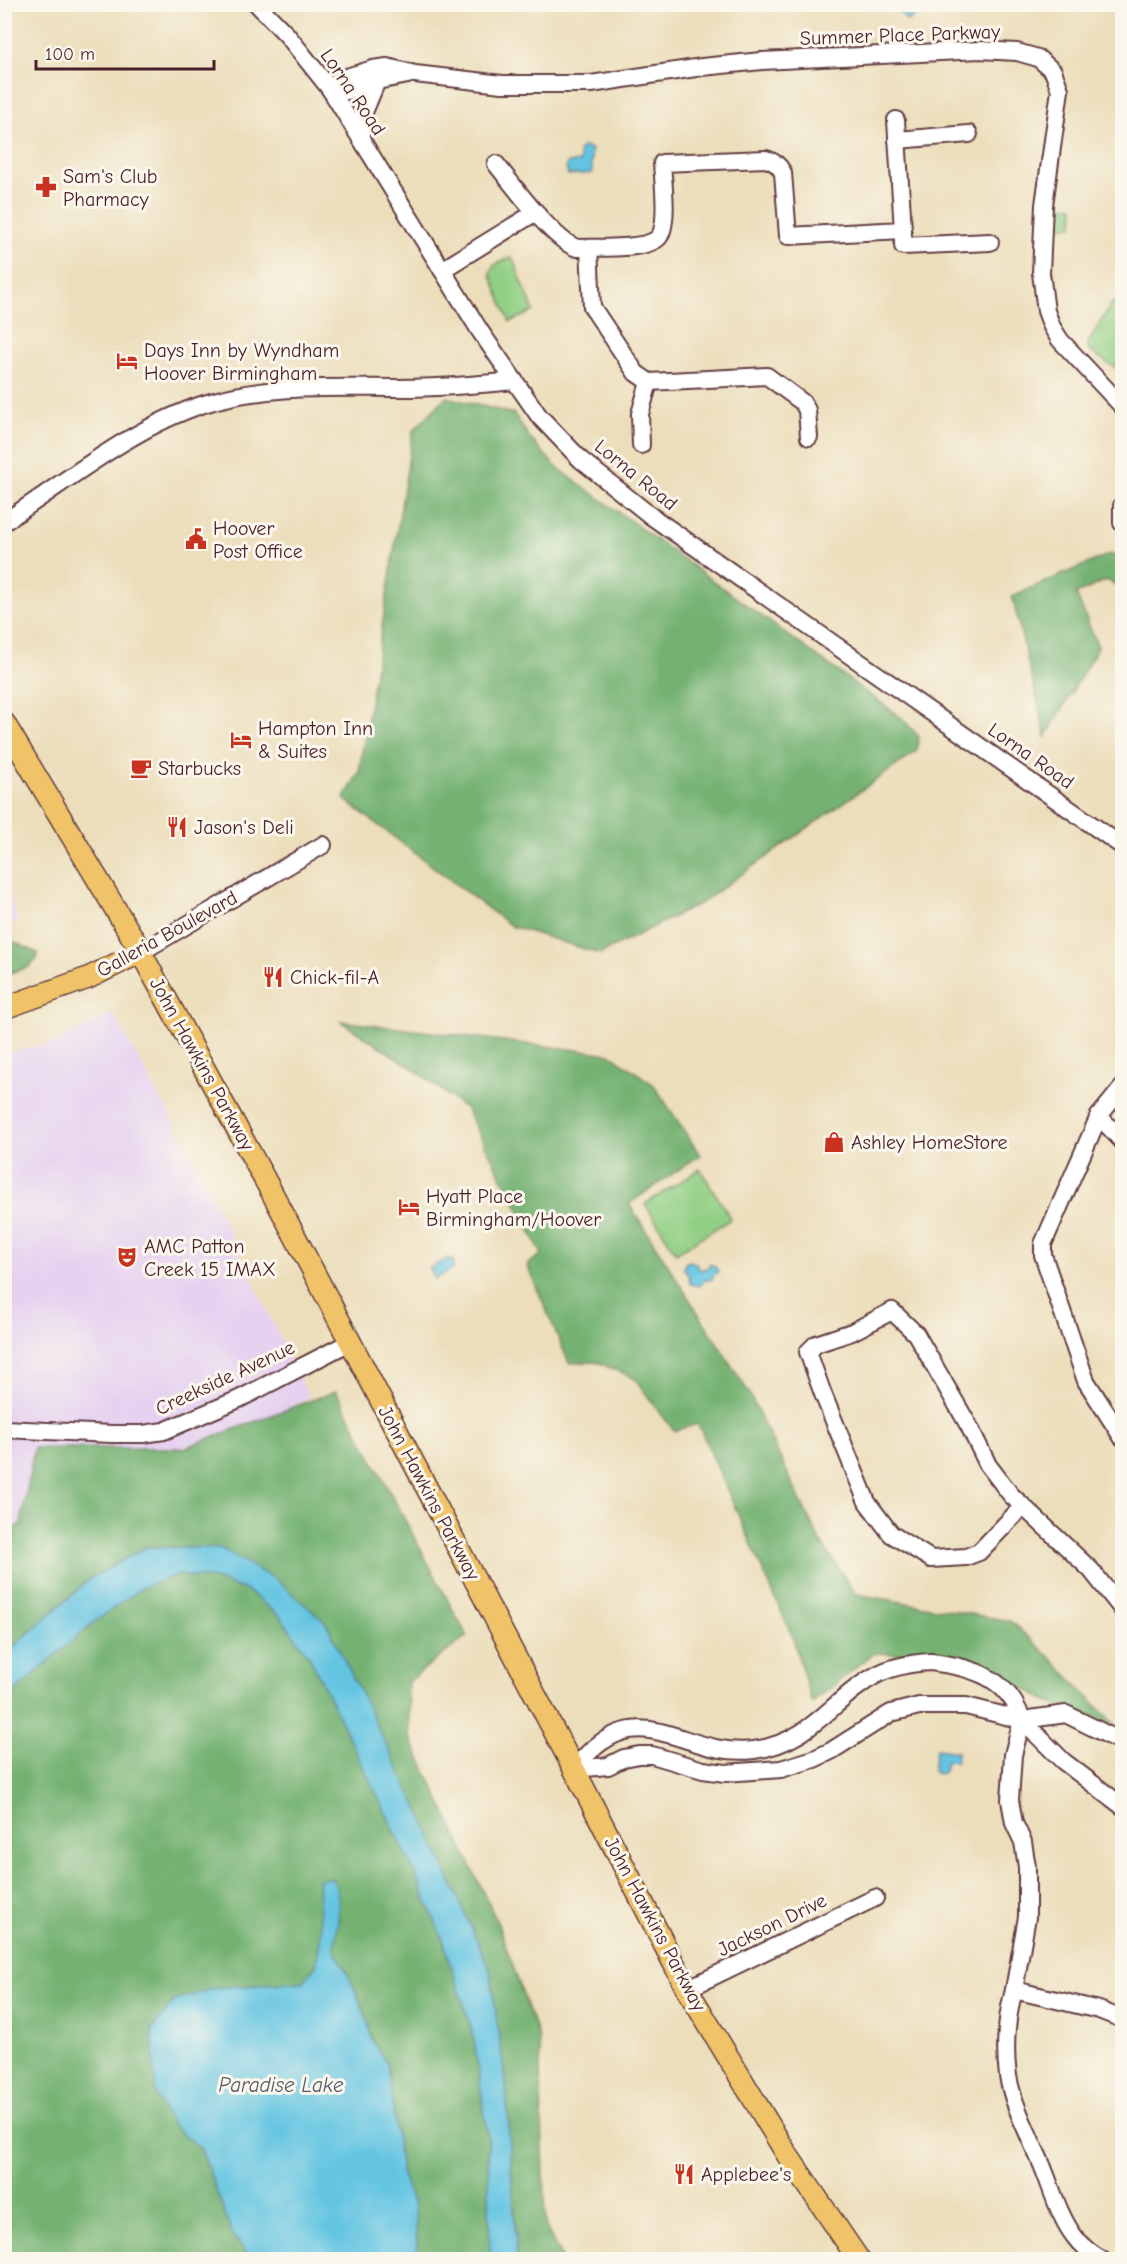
<svg xmlns="http://www.w3.org/2000/svg" width="1127" height="2264" font-family="'Comic Neue',sans-serif">
  <style>
    .built { fill: #e6d2f0 }
    .green { fill: #91cf84; stroke: #6e7758; stroke-width: 1.5 }
    .forest { fill: #74b272; stroke: #5f684e; stroke-width: 1.5 }
    .water { fill: #64c5e2; stroke: #577286; stroke-width: 1.5 }
    .lines { fill: none; stroke-linecap: round; stroke-linejoin: round }
    .minor-casing { stroke: #623c41; stroke-width: 20 }
    .major-casing { stroke: #623c41; stroke-width: 24 }
    .minor { stroke: #fff; stroke-width: 16 }
    .major { stroke: #f0c369; stroke-width: 21 }
    .labels { text-anchor: middle; dominant-baseline: central; stroke-width: 6; stroke-linejoin: round; paint-order: stroke }
    .street-label { font-size: 20px; fill: #4a1f2b; stroke: #fbf7ec }
    .poi-label { font-size: 20px; fill: #4a1f2b; stroke: #fbf7ec; text-anchor: start }
    .water-label { font-size: 21px; font-style: italic; fill: #53596b; stroke: #fbf7ec }
  </style>
  <rect width="100%" height="100%" fill="#fbf7ec"/>
  <filter id="ink" filterUnits="userSpaceOnUse"><feTurbulence type="fractalNoise" baseFrequency=".0167" numOctaves="2"/><feDisplacementMap in="SourceGraphic" scale="12" xChannelSelector="R" yChannelSelector="G"/><feConvolveMatrix kernelMatrix="1 2 1 2 8 2 1 2 1" color-interpolation-filters="sRGB"/></filter>
  <filter id="wash" filterUnits="userSpaceOnUse"><feTurbulence type="fractalNoise" baseFrequency=".008" numOctaves="4" result="noise"/><feDisplacementMap in="SourceGraphic" scale="24" xChannelSelector="R" yChannelSelector="G"/><feGaussianBlur stdDeviation="1.35" result="paint"/><feColorMatrix in="noise" values="0 0 0 0 0 0 0 0 0 0 0 0 0 0 0 0 0 1.4 0 .05"/><feComposite in="paint" operator="in"/></filter>
  <g filter="url(#wash)">
    <rect width="100%" height="100%" fill="#ecdebb"/>
    <g class="built">
      <path d="M5,874l13,48 -13,4h-1z"/>
      <path d="M113,1013l78,141 118,243 -276,167 -28,-2 -1,-508 52,-12z"/>
    </g>
    <g class="green">
      <path d="M1056,205l18,1 -1,20h-18z"/>
      <path d="M512,257l22,54 -24,11 -20,-48 4,-9z"/>
      <path d="M1120,302l2,1v69l-33,-21 -1,-8 24,-40z"/>
      <path d="M700,1169l31,50 -55,34 -31,-49z"/>
    </g>
    <g class="forest">
      <path d="M446,397l68,17 15,23 26,29 347,252 17,19 -2,14 -216,152 -101,51 -89,-28 -167,-127 15,-27 54,-341z"/>
      <path d="M1110,554l12,5v29l-15,-8 -31,14 22,53 -52,90 -34,-141z"/>
      <path d="M5,938l33,15 -1,6 -10,9 -22,6z"/>
      <path d="M340,1021l270,33 44,31 46,70 -71,49 120,189 71,148 36,53 154,27 37,33 68,71 -68,-24 -17,-10 -86,-35 -70,-3 -62,50 -20,-67 -94,-212 -24,7 -40,-53 -37,-16 -28,1 -42,-98 15,-11 -76,-145 -55,-42z"/>
      <path d="M336,1391l131,245 -59,46 2,55 86,182 43,120 7,188 16,32h-45l-11,-173 -16,-116 -164,-347 -106,-75 -74,-1 -55,31 -86,76v-118l16,-13 13,-75h150z"/>
      <path d="M178,1575l37,4 33,12 32,25 29,40 101,206 33,77 30,95 15,103 2,122h-72l-3,-49 -14,-38 -14,-108 -14,-22 -8,-29 -18,-41 -13,-22 5,-33 -21,-36 3,53 -5,32 -13,16 -87,6 -43,138 28,23 32,87 19,23h-247l-1,-559 85,-74 54,-39z"/>
    </g>
    <g class="water">
      <path d="M898,4l10,1 3,4 6,1 -1,6 -9,5 -11,-15z"/>
      <path d="M582,147l9,2 1,24 -24,2 -2,-9 2,-3 12,-1 -1,-12 3,-1z"/>
      <path d="M449,1258l2,3 2,-1 1,8 -19,11 -5,-11z"/>
      <path d="M689,1261l6,2 5,7 9,-3v-3l6,2 3,6 -3,1 -4,7h-6l-6,6 -9,-2 -1,-8 -5,-7 1,-6z"/>
      <path d="M146,1547l74,1 56,32 50,43 99,200 65,147 16,116 11,173h-27l-2,-122 -15,-103 -30,-95 -33,-77 -101,-206 -29,-40 -32,-25 -33,-12 -37,-4 -35,12 -54,39 -84,74v-46l86,-76z"/>
      <path d="M936,1749l21,3 -1,10 -10,-1 -2,10 -2,3 -7,-1 -2,-3z"/>
      <path d="M332,1878c12,21 5,49 2,72l13,22 18,41 8,29 14,22 14,108 14,38 3,49h-166l-19,-23 -32,-87 -28,-23 -17,-30 -4,-66 22,-29 42,-13 87,-6 13,-16 5,-32 -3,-54z"/>
    </g>
  </g>
  <g filter="url(#ink)">
    <g class="lines">
      <defs>
        <g id="minor">
          <path d="M257,4l30,31 43,54 150,242 59,85 42,44 70,56 471,330"/>
          <path d="M330,89l10,-10 33,-10 14,-2 28,7 87,10h89l111,-17 60,-6 218,-11 37,2 21,6 15,13 7,19 -16,115 -3,68 5,38 6,16 8,13 62,66"/>
          <path d="M330,89l18,2 29,-10 31,-6"/>
          <path d="M361,139l1,-22 15,-36"/>
          <path d="M897,140l72,-6"/>
          <path d="M496,164c17,21 58,77 81,84 18,-1 70,3 82,-11 10,-14 4,-56 3,-74l104,-4c9,3 13,6 17,14l5,63 115,-6 -7,-110"/>
          <path d="M903,230v16l87,-4"/>
          <path d="M589,248l3,59 44,66 13,9 -9,32 1,31"/>
          <path d="M442,270l94,-58"/>
          <path d="M649,382l118,-6 35,26 5,8 2,27"/>
          <path d="M1122,505v18"/>
          <path d="M4,522c63,-41 129,-95 200,-118 62,-20 131,-16 195,-16 39,0 76,-3 114,-7"/>
          <path d="M141,952l182,-107"/>
          <path d="M1122,1088l-23,28 -56,128v11l43,126 36,56"/>
          <path d="M1099,1116l23,25"/>
          <path d="M4,1429l108,5h31l21,-3 75,-32 111,-57"/>
          <path d="M1023,1506l-44,46 -13,5 -35,2 -40,-25 -24,-32 -44,-108 -15,-42 8,-8 36,-12 40,-21 24,23 53,92 19,39 23,30 80,75 31,39"/>
          <path d="M931,1662c41,5 77,15 91,58l-56,-14h-47l-28,7 -60,38 -17,8 -33,10 -56,4 -22,-3 -51,-15h-13l-15,3 -16,8 -34,3c65,-82 107,-10 180,-19 59,-8 78,-52 124,-76 16,-8 35,-11 53,-12z"/>
          <path d="M1022,1720l41,41 59,45"/>
          <path d="M1022,1720l44,-6 56,28"/>
          <path d="M687,1989l188,-91"/>
          <path d="M1014,1990l13,-73v-50l-4,-25 -9,-19 -4,-23 3,-45 9,-35"/>
          <path d="M1102,2260c-11,-6 -21,-14 -28,-24 -15,-20 -22,-47 -32,-71 -12,-28 -29,-59 -34,-89 -4,-30 -2,-57 6,-86l85,20 23,9"/>
        </g>
        <g id="major">
          <path d="M4,723l130,217 143,262 297,567 113,220 101,167 71,104"/>
          <path d="M4,1008l84,-30 53,-26"/>
        </g>
      </defs>
      <use href="#minor" class="minor-casing"/>
      <use href="#major" class="major-casing"/>
      <use href="#minor" class="minor"/>
      <use href="#major" class="major"/>
    </g>
  </g>
  <defs>
    <symbol id="pharmacy-bare" viewBox="-9 -9 18 18"><path d="M-2-6h4v4h4v4h-4v4h-4v-4h-4v-4h4Z" fill="#c8321e" stroke="#fbf7ec" stroke-width="2.5" paint-order="stroke"/></symbol>
    <symbol id="hotel-bare" viewBox="-9 -9 18 18"><path d="M-6-4.5h1.5V1H6V5H4.5V3h-9V5H-6ZM-4 0a1.8 1.8 0 1 1 3.6 0ZM.5 0V-2.5h3Q6-2.5 6 0Z" fill="#c8321e" stroke="#fbf7ec" stroke-width="2.5" paint-order="stroke"/></symbol>
    <symbol id="civic-bare" viewBox="-9 -9 18 18"><path d="M-.6-6.5H3V-4.5H.6V-3L4-1V1h2V6H-6V1h2V-1L-.6-3ZM-1.2 2.5V6h2.4V2.5Z" fill="#c8321e" stroke="#fbf7ec" stroke-width="2.5" paint-order="stroke"/></symbol>
    <symbol id="cafe-bare" viewBox="-9 -9 18 18"><path d="M-5.5-4.5H6V0H3Q3 3.5 0 3.5H-2.5Q-5.5 3.5-5.5 0ZM3-3.2v2h1.7v-2ZM-6 4.5H4V6H-6Z" fill="#c8321e" stroke="#fbf7ec" stroke-width="2.5" paint-order="stroke"/></symbol>
    <symbol id="restaurant-bare" viewBox="-9 -9 18 18"><path d="M-5-6h1v4h1v-4h1v4h1v-4h1v5L-1.5 .5V6h-2V.5L-5-1ZM5-6V6H3V1.5H1.5Q1.5-4 5-6Z" fill="#c8321e" stroke="#fbf7ec" stroke-width="2.5" paint-order="stroke"/></symbol>
    <symbol id="shop-bare" viewBox="-9 -9 18 18"><path d="M-5-2.5h2.3a2.7 3.5 0 0 1 5.4 0H5L5.5 6h-11ZM-1.5-2.5h3a1.5 2.3 0 0 0-3 0Z" fill="#c8321e" stroke="#fbf7ec" stroke-width="2.5" paint-order="stroke"/></symbol>
    <symbol id="theatre-bare" viewBox="-9 -9 18 18"><path d="M-5-5.5Q0-4 5-5.5V0Q5 5 0 6Q-5 5-5 0ZM-3.3-2.5H-1v1.5H-3.3ZM1-2.5H3.3v1.5H1ZM-2.8 1Q0 5.5 2.8 1Z" fill="#c8321e" stroke="#fbf7ec" stroke-width="2.5" paint-order="stroke"/></symbol>
  </defs>
  <g fill-rule="evenodd">
    <use href="#pharmacy-bare" x="31" y="172" width="30" height="30"/>
    <use href="#hotel-bare" x="112" y="346" width="30" height="30"/>
    <use href="#civic-bare" x="181" y="524" width="30" height="30"/>
    <use href="#hotel-bare" x="226" y="725" width="30" height="30"/>
    <use href="#cafe-bare" x="126" y="753" width="30" height="30"/>
    <use href="#restaurant-bare" x="162" y="812" width="30" height="30"/>
    <use href="#restaurant-bare" x="258" y="962" width="30" height="30"/>
    <use href="#shop-bare" x="819" y="1127" width="30" height="30"/>
    <use href="#hotel-bare" x="394" y="1192" width="30" height="30"/>
    <use href="#theatre-bare" x="112" y="1242" width="30" height="30"/>
    <use href="#restaurant-bare" x="669" y="2159" width="30" height="30"/>
  </g>
  <g class="labels">
    <g class="street-label">
      <text transform="translate(900 35) rotate(-2)">Summer Place Parkway</text>
      <text transform="translate(353 92) rotate(56)">Lorna Road</text>
      <text transform="translate(636 475) rotate(39)">Lorna Road</text>
      <text transform="translate(1031 756) rotate(35)">Lorna Road</text>
      <text transform="translate(167 934) rotate(-29)">Galleria Boulevard</text>
      <text transform="translate(202 1064) rotate(61)">John Hawkins Parkway</text>
      <text transform="translate(225 1378) rotate(-25)">Creekside Avenue</text>
      <text transform="translate(429 1493) rotate(62)">John Hawkins Parkway</text>
      <text transform="translate(655 1924) rotate(62)">John Hawkins Parkway</text>
      <text transform="translate(772 1925) rotate(-26)">Jackson Drive</text>
    </g>
    <g class="poi-label">
      <text x="63" y="176">Sam's Club<tspan x="63" dy="23">Pharmacy</tspan></text>
      <text x="144" y="350">Days Inn by Wyndham<tspan x="144" dy="23">Hoover Birmingham</tspan></text>
      <text x="213" y="528">Hoover<tspan x="213" dy="23">Post Office</tspan></text>
      <text x="258" y="728">Hampton Inn<tspan x="258" dy="23">&amp; Suites</tspan></text>
      <text x="158" y="768">Starbucks</text>
      <text x="194" y="827">Jason's Deli</text>
      <text x="290" y="977">Chick-fil-A</text>
      <text x="851" y="1142">Ashley HomeStore</text>
      <text x="426" y="1196">Hyatt Place<tspan x="426" dy="23">Birmingham/Hoover</tspan></text>
      <text x="144" y="1246">AMC Patton<tspan x="144" dy="23">Creek 15 IMAX</tspan></text>
      <text x="701" y="2174">Applebee's</text>
    </g>
    <g class="water-label">
      <text x="281" y="2085">Paradise Lake</text>
    </g>
  </g>
  <rect width="1127" height="2264" fill="none" stroke="#fbf7ec" stroke-width="24"/>
  <path d="M36 60v9h178v-9" fill="none" stroke="#4a1f2b" stroke-width="3"/>
  <text x="45" y="60" font-size="18" fill="#4a1f2b" stroke="#fbf7ec" stroke-width="4.5" paint-order="stroke">100 m</text>
</svg>
